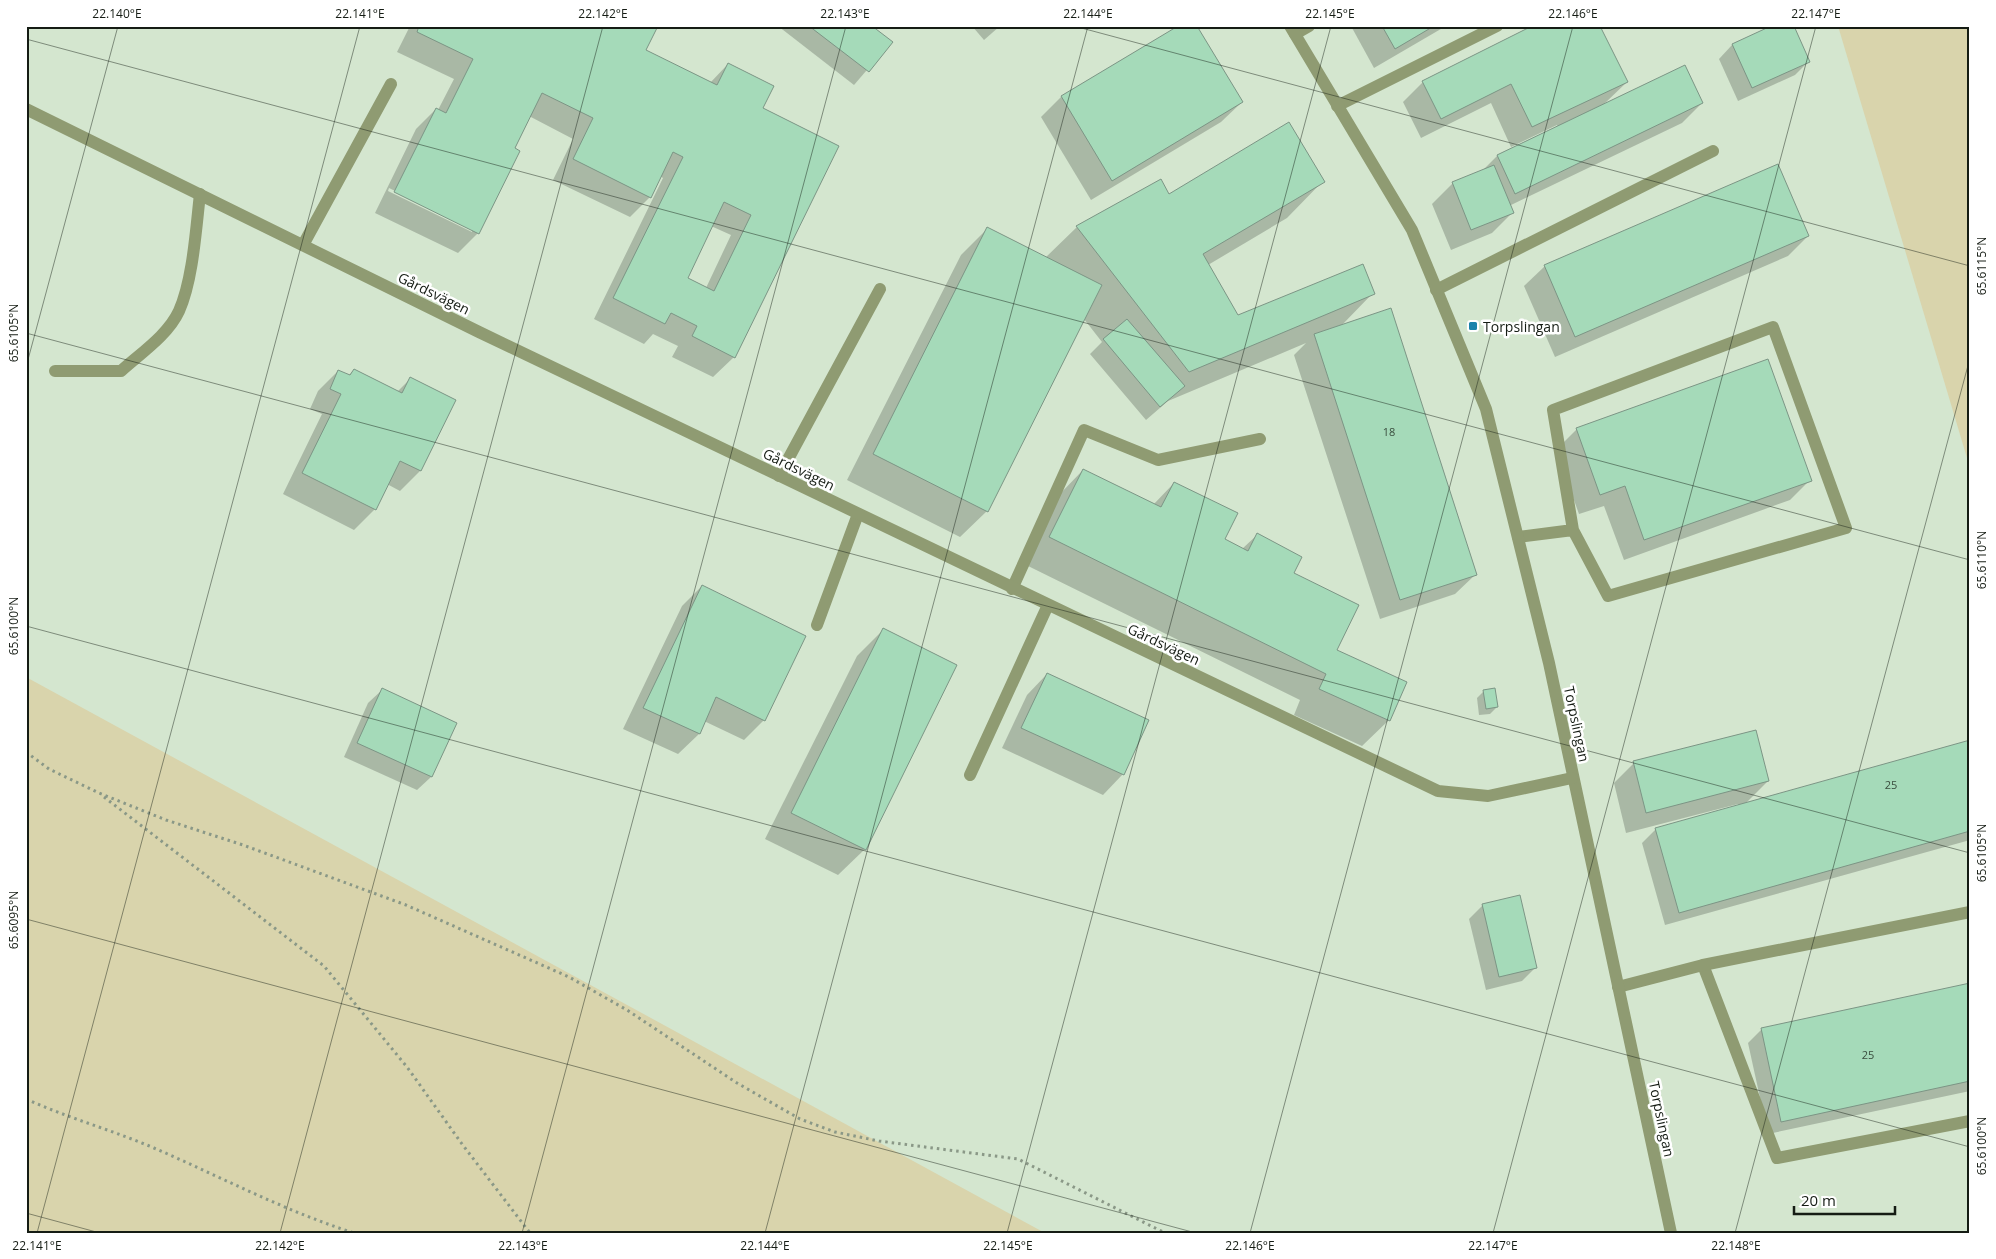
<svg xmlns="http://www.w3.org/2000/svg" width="1996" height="1259" font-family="'Open Sans',sans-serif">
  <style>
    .green { fill: #d9d4ac }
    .shadow { fill: #0003; fill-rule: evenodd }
    .building { fill: #a5dab9; stroke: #7c9585; fill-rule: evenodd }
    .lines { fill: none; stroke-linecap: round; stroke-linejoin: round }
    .path { stroke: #8a9887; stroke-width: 3; stroke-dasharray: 2.5 4; stroke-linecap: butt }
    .service { stroke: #8f9b72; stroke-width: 12 }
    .minor { stroke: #8f9b72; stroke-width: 12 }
    .ticks { fill: none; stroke: #151c14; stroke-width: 1; stroke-opacity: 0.45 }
    .poi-dot { fill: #1a82ab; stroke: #fff; stroke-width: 2 }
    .labels { text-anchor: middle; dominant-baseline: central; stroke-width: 5; stroke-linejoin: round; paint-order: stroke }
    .number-label { font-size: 11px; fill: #394c3d }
    .street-label { font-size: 14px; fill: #151c14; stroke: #fff }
    .poi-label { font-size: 14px; fill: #151c14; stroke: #fff; text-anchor: start }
    .neatline { fill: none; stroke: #151c14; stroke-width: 2 }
    .ticks-label { font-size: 12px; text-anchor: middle; fill: #151c14 }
  </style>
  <rect width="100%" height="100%" fill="#d4e6cf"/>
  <g class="green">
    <path d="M1838,26h132v442z"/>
    <path d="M26,677l1019,556h-1019z"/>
  </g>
  <g class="shadow">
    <path d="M410,26h247l-12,25 65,32 18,-19 33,45 76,38 -103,210 -21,20 -41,-20 6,-11 -25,-12 -9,10 -50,-25 69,-141 -3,-2 -10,21 -20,20 -77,-37 20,-41 -44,-23 -51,117 -20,20 -83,-40 41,-84 20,-20 2,1 16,-31 -57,-27zM389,188l83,41v3l-84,-41zM711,226l20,9 -25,53 -20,-10z"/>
    <path d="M778,26h92l21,16 -37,43z"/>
    <path d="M972,26h28l-16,14z"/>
    <path d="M1180,26l62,76 -21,20 -130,78 -50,-83 20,-20z"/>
    <path d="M1351,26h95l-72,42z"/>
    <path d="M1774,26l35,35 -14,14 -57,26 -19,-42 13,-14z"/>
    <path d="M1423,82h204l-24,23 99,-2 -20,20 -173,83 3,7 -20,20 -41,17 -19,-46 21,-21 29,-12 15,-15 61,-29 -1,-2 -46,22 -20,-44 -70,35 -18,-36z"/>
    <path d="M1323,181l-36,37 -79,47 30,52 135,-24 -32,33 135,248 -21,20 -75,25 -86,-264 12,-12 -138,58 -22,19 -56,-66 12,-12 -18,-23 -97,192 -27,26 -113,-57 114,-225 26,-26 58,29 32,-31 92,-31z"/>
    <path d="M1808,236l-20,20 -233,101 -31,-71 21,-20z"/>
    <path d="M1768,361l42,119 -20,20 -166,60 -20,-54 -25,8 -23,-64 20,-20z"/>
    <path d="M354,370l43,22 13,-13 10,92 -20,20 -13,-7 -12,25 -21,21 -71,-36 39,-80 -12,-5 8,-18 20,-20 10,5z"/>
    <path d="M1083,470l70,35 21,-22 49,57 19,9 15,-14 35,39 43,77 54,69 -27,26 -68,-31 6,-15 -276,-136 33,-67z"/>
    <path d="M702,586l62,134 -20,20 -40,-19 -5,13 -21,20 -55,-25 59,-123z"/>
    <path d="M883,630l-18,219 -27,26 -73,-36 92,-183z"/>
    <path d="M1047,674l76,100 -20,21 -101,-47 25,-53z"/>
    <path d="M382,690l73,33 -24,54 -14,13 -73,-33 24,-54z"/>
    <path d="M1484,691l13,16 -7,7 -11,1 -2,-17z"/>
    <path d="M1970,741v99l-305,85 -23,-82 14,-14 83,-23 -1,-2 -112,29 -12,-50 20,-20 134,18 -23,23z"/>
    <path d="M1483,905l53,62 -14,14 -36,9 -17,-71z"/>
    <path d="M1970,984v107l-202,43 -20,-91 14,-14z"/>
  </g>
  <g class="building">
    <path d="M419,26h239l-12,24 71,35 11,-22 46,23 -11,22 76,38 -104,212 -43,-22 5,-10 -26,-13 -6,11 -52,-26 70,-141 -10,-5 -22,46 -78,-39 20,-41 -51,-25 -27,55 5,3 -41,83 -85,-42 42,-84 10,5 27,-54 -56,-27zM724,202l27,13 -37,76 -26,-13z"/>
    <path d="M809,26h63l21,16 -24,30z"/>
    <path d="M1178,26h19l46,76 -131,79 -51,-85z"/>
    <path d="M1382,26h52l-39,23z"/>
    <path d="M1532,26h68l28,56 -96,45 -21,-43 -70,35 -19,-38z"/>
    <path d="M1771,26h23l16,36 -58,26 -20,-44z"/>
    <path d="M1685,65l18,38 -188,91 -18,-39z"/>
    <path d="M1289,122l36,60 -122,72 35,61 125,-51 12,30 -186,78 -113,-146 85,-47 8,15z"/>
    <path d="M1778,164l31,72 -234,101 -31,-72z"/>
    <path d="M1494,165l20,48 -43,17 -19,-48z"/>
    <path d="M987,227l115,58 -114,227 -115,-58z"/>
    <path d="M1391,308l86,267 -77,25 -86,-266z"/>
    <path d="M1127,319l58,67 -25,21 -57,-68z"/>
    <path d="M1768,359l44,122 -168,59 -19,-54 -25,9 -24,-67z"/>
    <path d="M354,369l48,24 8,-16 46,23 -35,71 -21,-10 -24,49 -74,-37 39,-79 -11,-5 8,-19 12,5z"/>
    <path d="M1083,469l78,38 13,-25 64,31 -13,26 23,12 9,-18 45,24 -8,16 65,32 -22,45 70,32 -17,39 -71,-32 7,-15 -277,-137z"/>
    <path d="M702,585l104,51 -41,85 -49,-24 -16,37 -57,-26z"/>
    <path d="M883,628l74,37 -91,185 -75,-37z"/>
    <path d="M1047,673l102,47 -25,55 -103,-47z"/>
    <path d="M382,688l75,35 -25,54 -75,-34z"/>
    <path d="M1495,688l3,19 -12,2 -3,-19z"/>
    <path d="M1756,730l13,51 -123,32 -13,-52z"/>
    <path d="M1970,740v91l-291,82 -24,-85z"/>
    <path d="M1520,895l17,73 -38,9 -17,-73z"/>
    <path d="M1970,983v98l-189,41 -20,-94z"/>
  </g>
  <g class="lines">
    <g class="path">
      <path d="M26,752l23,17 50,24 67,27 77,25 163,60 163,72 58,33 110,73 63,36 35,13 44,9 139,18 147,74"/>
      <path d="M104,797l220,169 83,101 55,77 68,89"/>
      <path d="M26,1099c42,19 86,31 128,49 67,29 131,63 200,85"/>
    </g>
    <g class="service">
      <path d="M1295,34l14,-8"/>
      <path d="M1337,106l160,-80"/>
      <path d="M303,245l88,-161"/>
      <path d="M1436,290l277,-139"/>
      <path d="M55,371h66c20,-18 47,-36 58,-60 14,-31 17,-83 21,-117"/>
      <path d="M779,476l101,-187"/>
      <path d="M1518,537l55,-7 -20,-120 220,-83 73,201 -238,68 -35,-66"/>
      <path d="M1012,589l72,-159 74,30 102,-21"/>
      <path d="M817,625l41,-111"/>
      <path d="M970,775l78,-170"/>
      <path d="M1703,965l74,193 193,-37"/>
      <path d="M1618,987l85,-22 267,-53"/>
    </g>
    <g class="minor">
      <path d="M1290,26l122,204 74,179 63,254 122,570"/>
      <path d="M26,109l453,223 959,459 50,5 84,-18"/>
    </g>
  </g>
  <path class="ticks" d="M1074,26l896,240M26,39l1944,521M26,333l1944,520M26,367l92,-341M26,626l1944,521M26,919l1170,314M26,1213l74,20M37,1233l323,-1207M280,1233l323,-1207M522,1233l324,-1207M765,1233l323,-1207M1007,1233l324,-1207M1250,1233l323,-1207M1493,1233l323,-1207M1735,1233l235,-875"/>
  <rect class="poi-dot" x="1468" y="321" width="10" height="10" rx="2.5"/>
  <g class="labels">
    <g class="number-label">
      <text x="1389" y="431">18</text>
      <text x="1891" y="784">25</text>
      <text x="1868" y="1054">25</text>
    </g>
    <g class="street-label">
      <text transform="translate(434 293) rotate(26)">Gårdsvägen</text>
      <text transform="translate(799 469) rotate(26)">Gårdsvägen</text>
      <text transform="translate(1164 644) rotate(25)">Gårdsvägen</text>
      <text transform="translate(1577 724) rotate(78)">Torpslingan</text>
      <text transform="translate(1662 1119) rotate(78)">Torpslingan</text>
    </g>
    <g class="poi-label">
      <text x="1483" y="326">Torpslingan</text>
    </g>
  </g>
  <rect width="1996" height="1259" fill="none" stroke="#ffffff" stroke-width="55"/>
  <path d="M1794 1206v8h101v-8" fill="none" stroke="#151c14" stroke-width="2.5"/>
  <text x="1801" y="1206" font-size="15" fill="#151c14" stroke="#ffffff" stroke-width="4" paint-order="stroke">20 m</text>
  <rect x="28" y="28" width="1940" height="1204" class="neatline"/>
  <g class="ticks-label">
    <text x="117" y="18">22.140°E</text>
    <text x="360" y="18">22.141°E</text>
    <text x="603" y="18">22.142°E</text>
    <text x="845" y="18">22.143°E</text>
    <text x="1088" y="18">22.144°E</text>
    <text x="1330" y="18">22.145°E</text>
    <text x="1573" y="18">22.146°E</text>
    <text x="1816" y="18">22.147°E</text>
    <text transform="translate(1982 266) rotate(-90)" y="4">65.6115°N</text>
    <text transform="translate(14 333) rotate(-90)" y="4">65.6105°N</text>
    <text transform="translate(1982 560) rotate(-90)" y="4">65.6110°N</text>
    <text transform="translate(14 626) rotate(-90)" y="4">65.6100°N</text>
    <text transform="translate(1982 853) rotate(-90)" y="4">65.6105°N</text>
    <text transform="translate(14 920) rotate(-90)" y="4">65.6095°N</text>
    <text transform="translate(1982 1146) rotate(-90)" y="4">65.6100°N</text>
    <text x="37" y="1250">22.141°E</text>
    <text x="280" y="1250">22.142°E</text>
    <text x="523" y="1250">22.143°E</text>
    <text x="765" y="1250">22.144°E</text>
    <text x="1008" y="1250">22.145°E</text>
    <text x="1250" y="1250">22.146°E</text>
    <text x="1493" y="1250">22.147°E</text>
    <text x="1736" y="1250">22.148°E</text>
  </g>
</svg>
